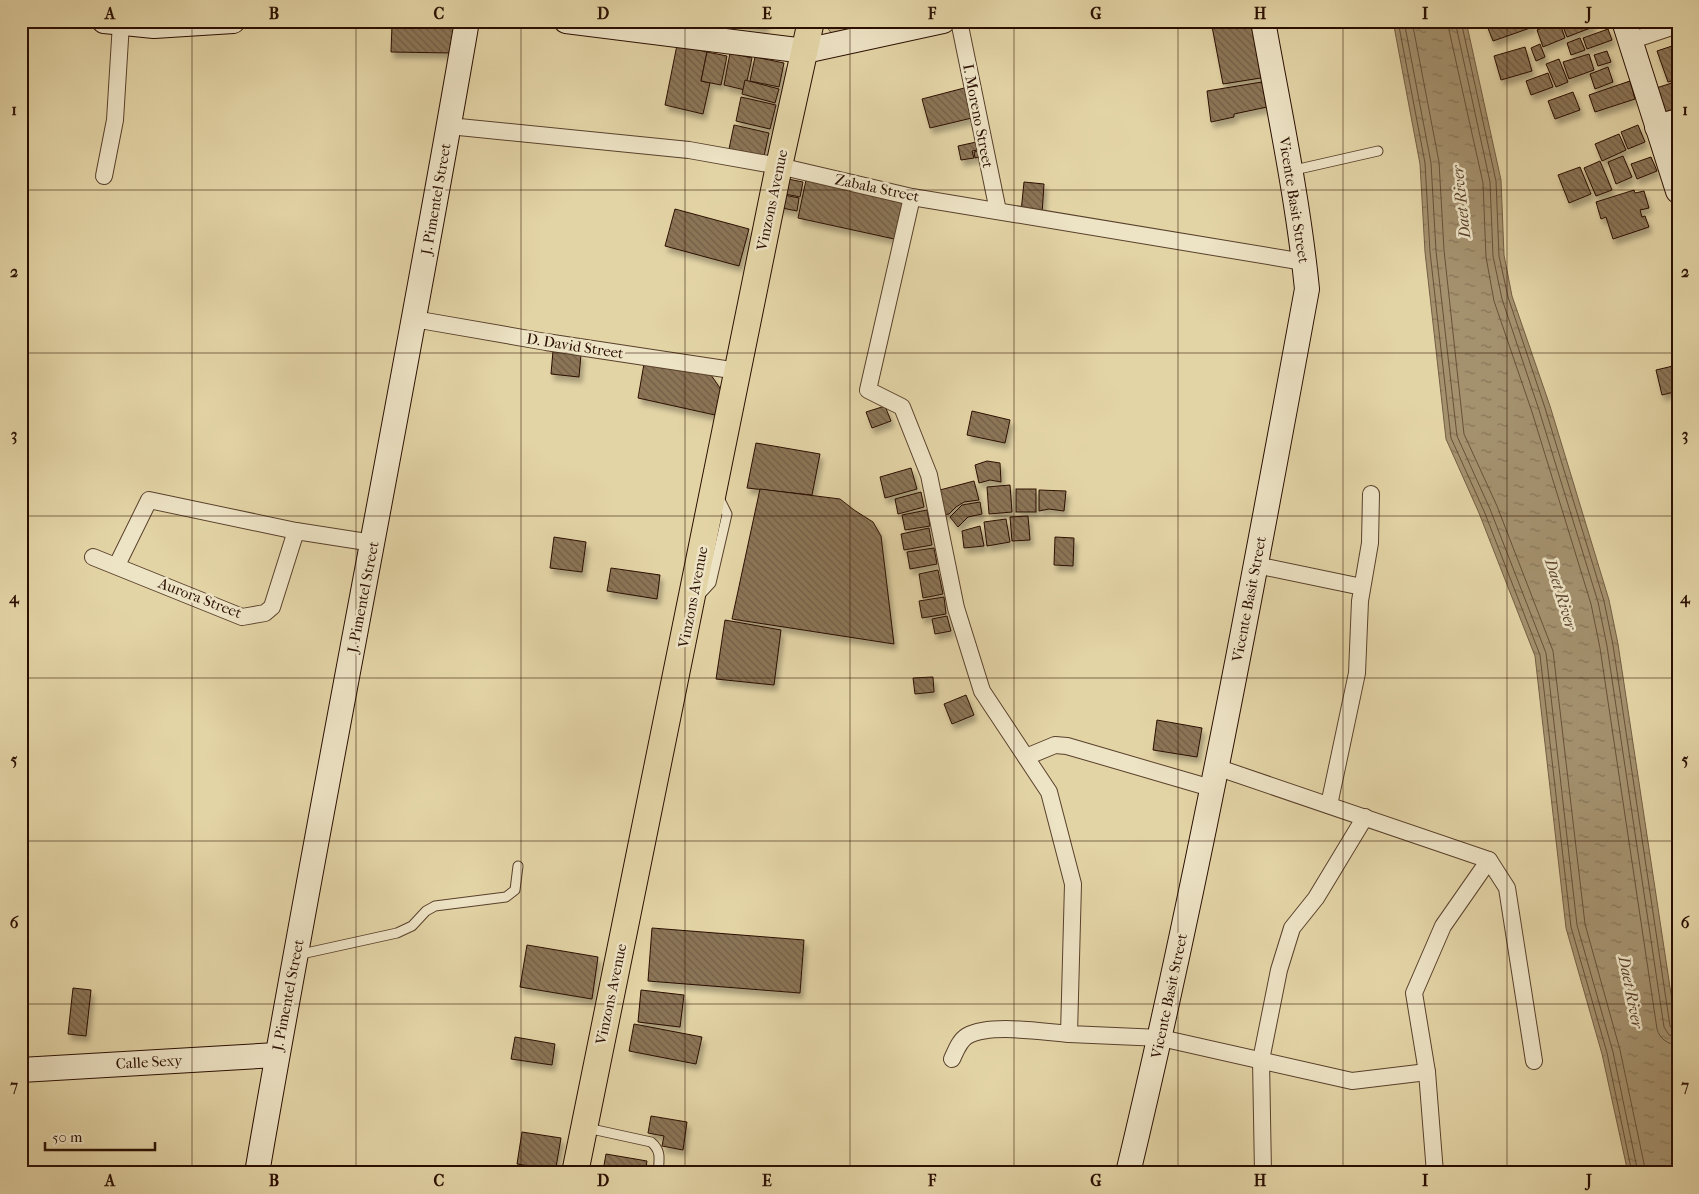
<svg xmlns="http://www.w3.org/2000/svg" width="1699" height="1194" font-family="'IM FELL French Canon',serif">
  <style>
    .park { fill: url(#park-tufts); stroke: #786146 }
    .water { fill: url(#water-ripples); stroke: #745d43 }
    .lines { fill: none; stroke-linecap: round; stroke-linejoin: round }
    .shore { stroke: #685038; stroke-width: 1 }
    .building { fill: url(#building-back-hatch); stroke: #2b0f02; filter: url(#shadow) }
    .lane-casing { stroke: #59402b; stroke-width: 11 }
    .street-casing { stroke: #59402b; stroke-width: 18 }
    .secondary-casing { stroke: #2b0f02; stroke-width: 26 }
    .primary-casing { stroke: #2b0f02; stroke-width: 28 }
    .lane { stroke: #ede3c5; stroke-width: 9 }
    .street { stroke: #ede3c5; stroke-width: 16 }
    .secondary { stroke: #ede3c5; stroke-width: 24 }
    .primary { stroke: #e3d4a6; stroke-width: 26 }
    .grid { fill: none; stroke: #2b0f02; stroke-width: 1; stroke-opacity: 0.55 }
    .labels { text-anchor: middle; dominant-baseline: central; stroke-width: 5; stroke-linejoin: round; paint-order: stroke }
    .street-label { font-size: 15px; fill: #2b0f02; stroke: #ede3c5 }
    .water-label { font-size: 16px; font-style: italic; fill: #5b432d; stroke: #ede3c5 }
    .neatline { fill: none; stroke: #2b0f02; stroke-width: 2 }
    .grid-label { font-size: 16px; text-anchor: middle; font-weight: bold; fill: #2b0f02 }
  </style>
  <defs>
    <pattern id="park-tufts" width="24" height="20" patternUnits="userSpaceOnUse" patternTransform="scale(1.25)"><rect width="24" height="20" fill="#c4b38a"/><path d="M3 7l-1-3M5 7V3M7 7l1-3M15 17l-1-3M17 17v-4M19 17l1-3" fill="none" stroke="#a99975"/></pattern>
    <pattern id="water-ripples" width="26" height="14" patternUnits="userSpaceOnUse" patternTransform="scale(1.25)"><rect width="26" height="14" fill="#a4916e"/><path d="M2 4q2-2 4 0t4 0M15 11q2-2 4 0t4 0" fill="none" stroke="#867558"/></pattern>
    <pattern id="building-back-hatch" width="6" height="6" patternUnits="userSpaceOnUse" patternTransform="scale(1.25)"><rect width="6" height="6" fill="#8b7557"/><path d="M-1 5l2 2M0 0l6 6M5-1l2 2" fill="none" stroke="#725e46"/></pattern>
    <filter id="shadow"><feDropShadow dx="3" dy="5.5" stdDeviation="2.5" flood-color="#0004"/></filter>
  </defs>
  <rect width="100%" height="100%" fill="#e3d4a6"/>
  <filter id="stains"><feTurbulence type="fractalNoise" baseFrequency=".004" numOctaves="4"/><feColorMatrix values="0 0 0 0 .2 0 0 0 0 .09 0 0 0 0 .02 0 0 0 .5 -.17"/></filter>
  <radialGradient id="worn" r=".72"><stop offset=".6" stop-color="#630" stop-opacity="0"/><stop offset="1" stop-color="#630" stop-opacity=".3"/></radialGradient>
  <path class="park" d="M827,21h61l-56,13 -6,-8z"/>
  <path class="water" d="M1393,21h73l35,159 3,75 8,41 38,110 59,194 9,44 60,396v133h-50l-26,-119 -36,-126 -31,-272 -56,-143 -33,-74 -21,-187 -5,-88z"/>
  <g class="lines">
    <g class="shore">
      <path d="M1398,21l27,142 5,89 21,186 33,73 56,144 31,272 36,126 25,120"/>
      <path d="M1404,21l27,142 5,88 21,185 33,73 56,144 31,272 36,127 25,121"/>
      <path d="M1412,21l27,141 5,88 20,184 33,72 56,145 32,273 35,126 26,123"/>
      <path d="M1447,21l36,162 3,74 8,44 38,111 59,192 9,44 57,381c3,10 10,15 21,16"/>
      <path d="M1455,21l35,161 3,74 9,43 37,111 59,192 9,44 57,381 5,8 9,2"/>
      <path d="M1461,21l35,160 3,75 9,41 37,111 59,193 9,44 57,381 3,4 5,1"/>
    </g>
  </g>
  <g class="building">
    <path d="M726,21h40l-1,6z"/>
    <path d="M1211,21h45l11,56 -44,7z"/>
    <path d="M1491,21h41l1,6 -40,14 -7,-18z"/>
    <path d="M1559,21l6,17 -22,9 -6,-17z"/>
    <path d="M1561,21h30l2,6 -26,10z"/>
    <path d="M392,25l62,1v27l-63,-1z"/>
    <path d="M1608,29l4,11 -25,9 -4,-11z"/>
    <path d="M1580,38l5,12 -14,5 -4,-12z"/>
    <path d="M1540,44l5,13 -9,4 -5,-13z"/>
    <path d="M1678,44v35l-10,3 -11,-31z"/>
    <path d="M677,45l30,7 -6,29 9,2 -7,31 -38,-9z"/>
    <path d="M1525,47l7,24 -31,9 -7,-24z"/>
    <path d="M1607,51l4,11 -13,4 -4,-11z"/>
    <path d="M707,52l20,4 -6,29 -20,-4z"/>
    <path d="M730,53l22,5 -7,32 -21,-5z"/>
    <path d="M1589,54l5,16 -25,9 -6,-17z"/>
    <path d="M755,57l29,6 -5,24 -29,-6z"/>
    <path d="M1559,59l9,23 -12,5 -10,-23z"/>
    <path d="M1608,67l5,15 -18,7 -5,-15z"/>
    <path d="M1548,73l5,14 -22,8 -5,-14z"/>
    <path d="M745,80l34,9 -4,14 -33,-9z"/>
    <path d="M1630,81l5,18 -40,13 -6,-17z"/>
    <path d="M1678,81v34l-17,6 -11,-31z"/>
    <path d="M1262,82l5,25 -33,7v3l-23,5 -4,-31z"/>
    <path d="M968,87l8,30 -46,11 -8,-29z"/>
    <path d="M1573,92l7,18 -25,9 -7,-18z"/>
    <path d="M741,97l35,8 -6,24 -34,-8z"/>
    <path d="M734,125l35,8 -5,23 -35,-7z"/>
    <path d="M1638,125l7,17 -17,7 -7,-17z"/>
    <path d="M1619,134l7,16 -24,11 -7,-17z"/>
    <path d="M981,141l2,8 -11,2 2,7 -13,2 -3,-14z"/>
    <path d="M983,150l1,6 -9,2 -1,-6z"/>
    <path d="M1623,156l9,21 -16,7 -8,-22z"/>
    <path d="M1651,157l6,14 -20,8 -6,-15z"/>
    <path d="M1600,161l12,29 -16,6 -12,-28z"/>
    <path d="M1580,167l11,27 -22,9 -11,-28z"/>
    <path d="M778,177l25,5 -3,15 -25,-5z"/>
    <path d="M806,180l101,22 -8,38 -101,-22z"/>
    <path d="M1024,182l20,2 -2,30 -21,-2z"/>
    <path d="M1634,190l1,3 9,-2 5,17 -9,2 2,7 3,-1 4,11 -36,12 -7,-22 -5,2 -5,-17z"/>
    <path d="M774,193l25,5 -2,13 -25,-5z"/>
    <path d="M675,209l74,20 -10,37 -74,-20z"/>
    <path d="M553,351l28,3 -2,23 -28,-3z"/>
    <path d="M645,358l66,17 11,16 -7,24 -77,-17z"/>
    <path d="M1673,366l5,25 -16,4 -6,-25z"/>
    <path d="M885,406l6,15 -19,7 -6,-16z"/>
    <path d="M972,411l38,9 -5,23 -38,-8z"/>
    <path d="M756,443l64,11 -8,41 -65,-7z"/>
    <path d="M987,461l13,2 1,19 -11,-2 -11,3 -4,-18z"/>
    <path d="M911,468l6,21 -32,9 -5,-21z"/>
    <path d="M974,481l5,19 -15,2 -8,5 -7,7 -7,1 -6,-24z"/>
    <path d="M1010,485l2,27 -23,2 -2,-27z"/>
    <path d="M760,489l80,10 14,11 19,12 8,14 13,108 -162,-25z"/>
    <rect x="1016" y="489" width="20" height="23"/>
    <path d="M1039,490l27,1 -2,20 -15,-2 -10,2z"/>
    <path d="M921,492l3,15 -26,7 -3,-15z"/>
    <path d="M980,502l2,12 -14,3 -10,10 -8,-10 12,-12z"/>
    <path d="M927,510l3,16 -25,4 -3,-15z"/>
    <path d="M1028,516l2,24 -18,1 -2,-24z"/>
    <path d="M1006,519l4,23 -23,4 -3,-24z"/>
    <path d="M980,526l4,20 -20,2 -2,-17z"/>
    <path d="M929,528l3,17 -28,5 -3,-16z"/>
    <path d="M554,537l32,5 -4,30 -32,-4z"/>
    <path d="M1055,537l19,1 -1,28 -19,-1z"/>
    <path d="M934,548l3,16 -27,5 -3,-17z"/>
    <path d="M611,568l49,7 -3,24 -50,-8z"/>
    <path d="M938,570l5,24 -20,4 -4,-24z"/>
    <path d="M944,597l2,17 -24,4 -3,-17z"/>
    <path d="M947,616l4,15 -16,3 -3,-15z"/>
    <path d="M725,620l56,10 -7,55 -58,-6z"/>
    <path d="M933,677l1,15 -19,2 -2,-16z"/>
    <path d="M966,695l8,20 -22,9 -8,-20z"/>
    <path d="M1157,720l45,8 -5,29 -44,-7z"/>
    <path d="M652,928l152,12 -4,53 -152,-12z"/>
    <path d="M527,945l71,12 -6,42 -72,-12z"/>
    <path d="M73,988l18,2 -5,46 -18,-2z"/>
    <path d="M641,990l43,5 -4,32 -42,-5z"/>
    <path d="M634,1024l68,13 -6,27 -67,-13z"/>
    <path d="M515,1037l40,7 -3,21 -41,-6z"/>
    <path d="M651,1116l36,6 -4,28 -21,-4 2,-10 -16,-3z"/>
    <path d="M522,1132l39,6 -6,35h-26l1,-7 -13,-2z"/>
    <path d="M606,1154l41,7 -2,12h-31l-11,-2z"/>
  </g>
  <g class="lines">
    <defs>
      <g id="lane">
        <path d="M1290,171l88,-20"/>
        <path d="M699,596l12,-13 16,-69 -9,-18"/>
        <path d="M297,955l100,-22 15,-7 14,-15 9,-5 71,-9 9,-7 3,-24"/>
        <path d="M587,1128l64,14c11,9 8,18 7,31"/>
      </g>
      <g id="street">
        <path d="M959,21l39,190"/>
        <path d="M1630,41l48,-16"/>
        <path d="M449,126l240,24 90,16 133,31 392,65"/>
        <path d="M104,176l11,-56 6,-97"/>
        <path d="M912,197l-44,193 34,17 27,68 27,133 26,83 67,101 24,92 -4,150 92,4 191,43 75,-9"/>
        <path d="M414,319l132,23 192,29"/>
        <path d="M93,557l149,60 23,-4 7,-6 24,-76 77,12"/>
        <path d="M117,565l32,-65 147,31"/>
        <path d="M1256,565l106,22"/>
        <path d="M1026,757l29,-12 12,1 144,42"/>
        <path d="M1216,767l273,93 -46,66 -29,67 13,79 8,101"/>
        <path d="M1329,805l28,-132 3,-72 10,-58 1,-49"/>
        <path d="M1489,860l18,28 27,173"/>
        <path d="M952,1059c4,-8 7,-18 15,-23 24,-13 75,-4 102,-2"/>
        <path d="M1263,1173l-2,-113 18,-90 13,-42 24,-30 49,-81"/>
      </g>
      <g id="secondary">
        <path d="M104,21l50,5 79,-5"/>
        <path d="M566,21l239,30 138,-30"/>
        <path d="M1624,21l54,170"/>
        <path d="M1657,127l21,-6"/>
        <path d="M21,1070l256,-15"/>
        <path d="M257,1173c66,-385 144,-767 210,-1152"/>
        <path d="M1128,1173c70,-292 125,-589 179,-884 -9,-90 -28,-179 -44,-268"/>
      </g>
      <path id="primary" d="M575,1173l204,-1007 32,-145"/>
    </defs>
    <use href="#lane" class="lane-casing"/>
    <use href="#street" class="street-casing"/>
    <use href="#secondary" class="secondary-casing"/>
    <use href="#primary" class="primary-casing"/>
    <use href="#lane" class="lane"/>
    <use href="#street" class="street"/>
    <use href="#secondary" class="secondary"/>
    <use href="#primary" class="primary"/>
  </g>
  <path class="grid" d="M192,21v1152M356,21v1152M521,21v1152M685,21v1152M850,21v1152M1014,21v1152M1178,21v1152M1343,21v1152M1507,21v1152M21,190h1657M21,353h1657M21,516h1657M21,678h1657M21,841h1657M21,1004h1657"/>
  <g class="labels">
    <g class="street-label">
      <text transform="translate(978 116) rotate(79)">I. Moreno Street</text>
      <text transform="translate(877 188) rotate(12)">Zabala Street</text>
      <text transform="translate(436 199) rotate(-80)">J. Pimentel Street</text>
      <text transform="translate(772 200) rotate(-78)">Vinzons Avenue</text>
      <text transform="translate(1294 200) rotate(81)">Vicente Basit Street</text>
      <text transform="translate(575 346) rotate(9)">D. David Street</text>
      <text transform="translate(363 597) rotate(-79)">J. Pimentel Street</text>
      <text transform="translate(693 597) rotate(-79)">Vinzons Avenue</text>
      <text transform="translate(200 598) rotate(21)">Aurora Street</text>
      <text transform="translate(1249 599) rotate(-79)">Vicente Basit Street</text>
      <text transform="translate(611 994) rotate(-78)">Vinzons Avenue</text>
      <text transform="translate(288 995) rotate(-79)">J. Pimentel Street</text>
      <text transform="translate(1169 996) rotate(-78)">Vicente Basit Street</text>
      <text transform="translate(149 1062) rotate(-3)">Calle Sexy</text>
    </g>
    <g class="water-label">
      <text transform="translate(1461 202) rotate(-96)">Daet River</text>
      <text transform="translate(1561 594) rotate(73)">Daet River</text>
      <text transform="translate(1631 992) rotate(79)">Daet River</text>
    </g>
  </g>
  <rect width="1699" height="1194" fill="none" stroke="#e3d4a6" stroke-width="55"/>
  <path d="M45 1142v8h110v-8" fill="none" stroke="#2b0f02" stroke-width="2.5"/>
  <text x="52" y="1142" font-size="15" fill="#2b0f02" stroke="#ede3c5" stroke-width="4" paint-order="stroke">50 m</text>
  <rect x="28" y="28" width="1644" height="1138" class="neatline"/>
  <g class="grid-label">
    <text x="110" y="19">A</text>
    <text x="274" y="19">B</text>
    <text x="439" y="19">C</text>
    <text x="603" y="19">D</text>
    <text x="767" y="19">E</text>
    <text x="932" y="19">F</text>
    <text x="1096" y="19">G</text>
    <text x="1260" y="19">H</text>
    <text x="1425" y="19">I</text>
    <text x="1589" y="19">J</text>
    <text x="14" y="115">1</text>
    <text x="1685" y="115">1</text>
    <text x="14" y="277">2</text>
    <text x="1685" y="277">2</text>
    <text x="14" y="440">3</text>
    <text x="1685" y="440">3</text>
    <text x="14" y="603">4</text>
    <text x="1685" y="603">4</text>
    <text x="14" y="765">5</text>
    <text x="1685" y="765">5</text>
    <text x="14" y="928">6</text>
    <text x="1685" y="928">6</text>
    <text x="14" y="1091">7</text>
    <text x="1685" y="1091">7</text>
    <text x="110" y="1186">A</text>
    <text x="274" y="1186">B</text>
    <text x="439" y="1186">C</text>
    <text x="603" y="1186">D</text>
    <text x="767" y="1186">E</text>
    <text x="932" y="1186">F</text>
    <text x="1096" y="1186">G</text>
    <text x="1260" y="1186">H</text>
    <text x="1425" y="1186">I</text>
    <text x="1589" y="1186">J</text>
  </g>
  <rect width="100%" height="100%" filter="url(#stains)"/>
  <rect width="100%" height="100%" fill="url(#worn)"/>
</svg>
